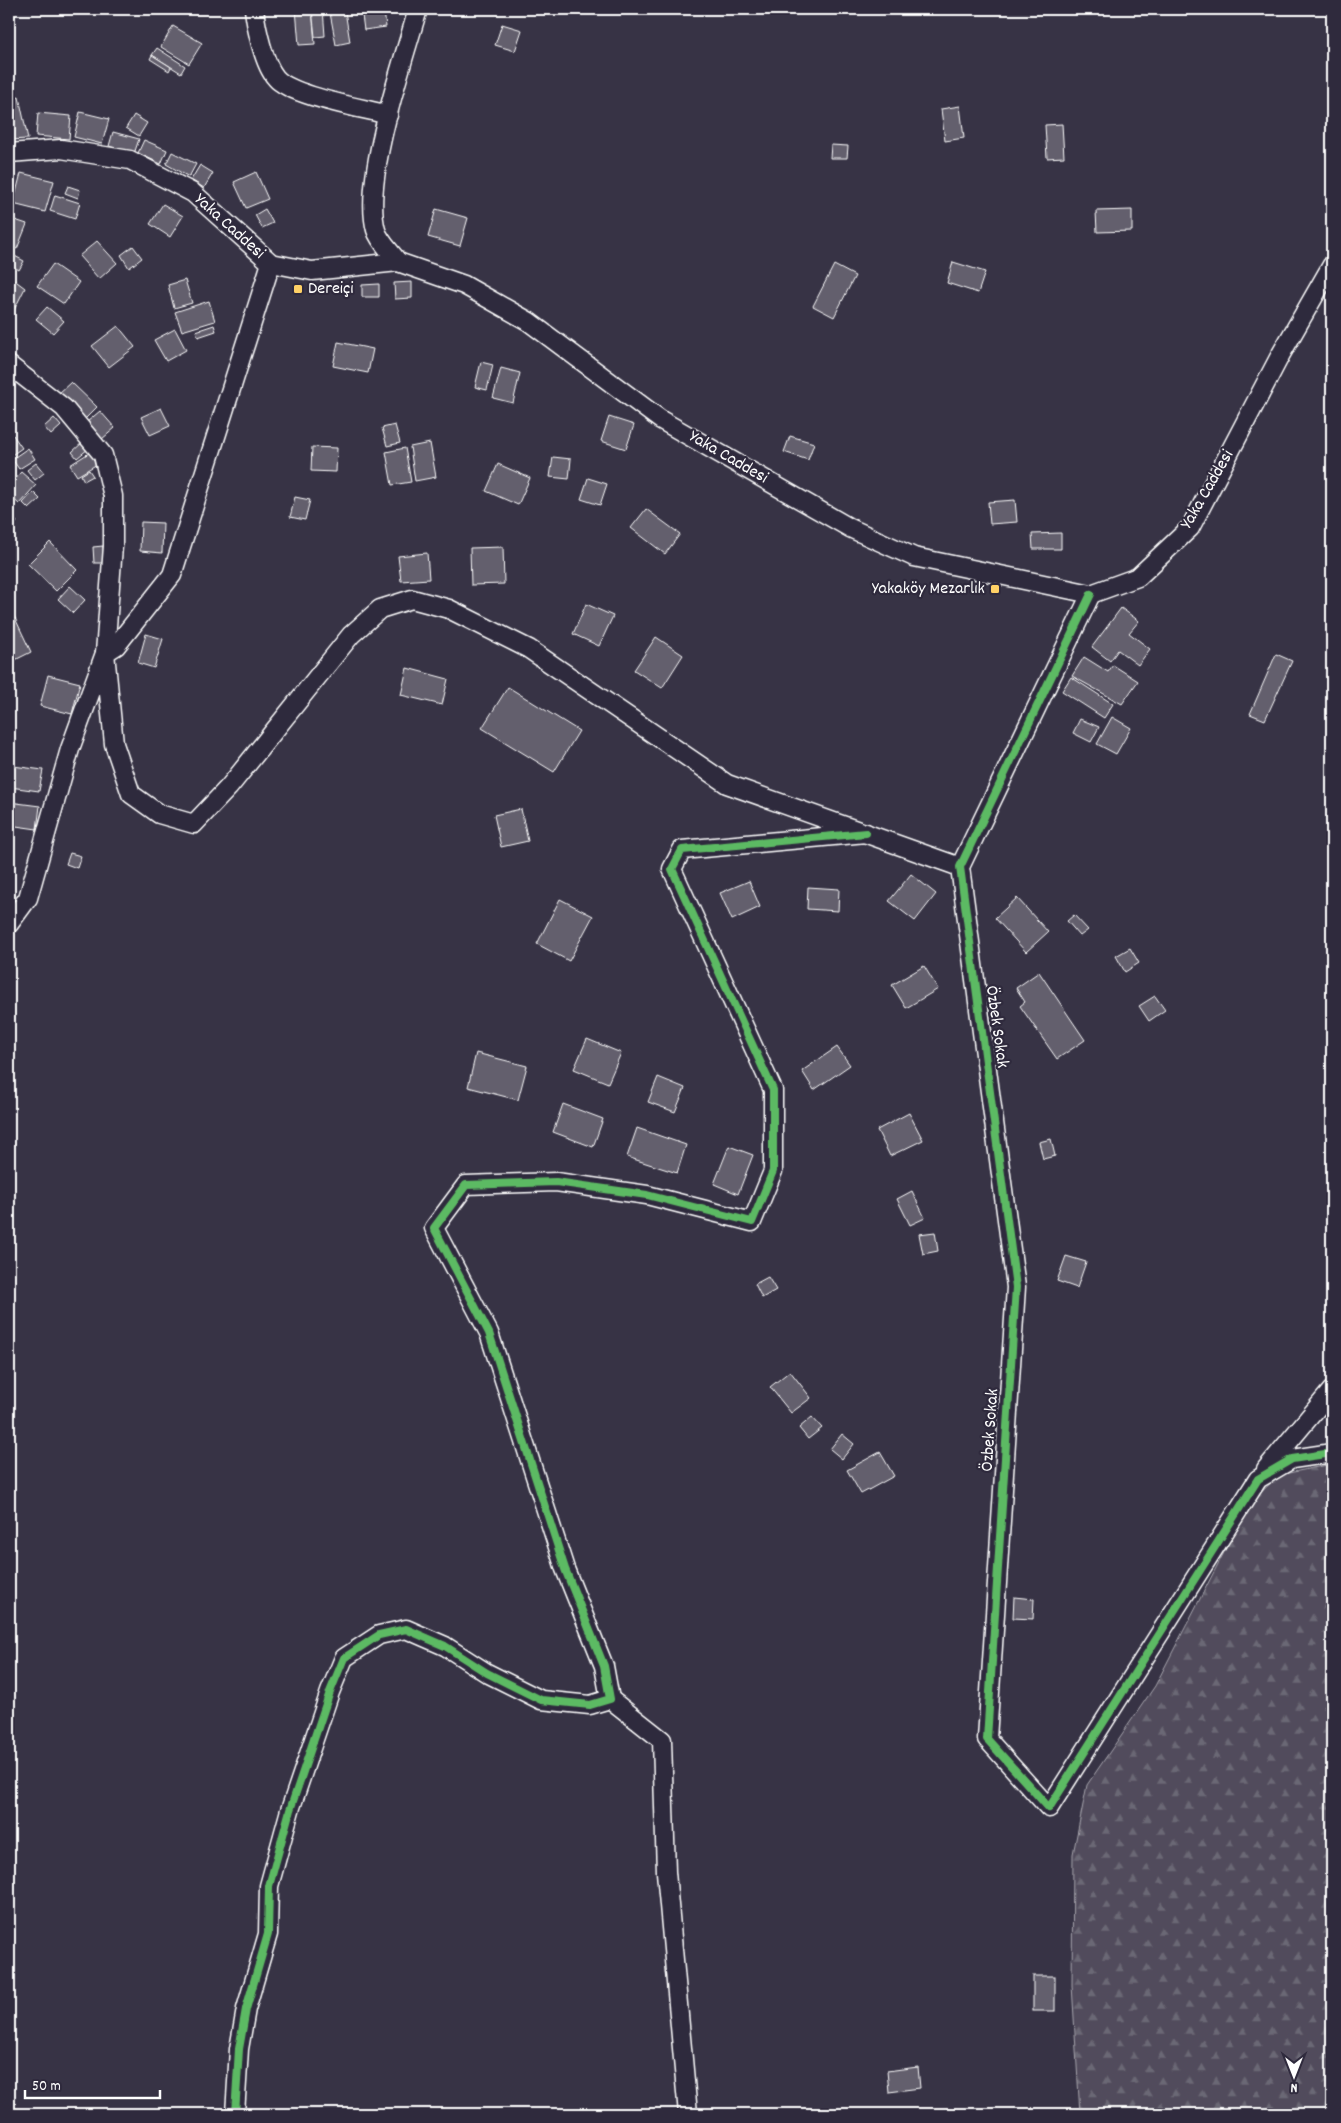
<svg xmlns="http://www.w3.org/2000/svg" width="1341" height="2123" font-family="Dekko,sans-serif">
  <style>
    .forest { fill: url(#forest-firs); stroke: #a8a6ae }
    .building { fill: #635f6d; stroke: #fff }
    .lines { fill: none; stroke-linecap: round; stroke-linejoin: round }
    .minor-casing { stroke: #fff; stroke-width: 21 }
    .minor { stroke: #2f2a3d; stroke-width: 18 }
    .cycleway-casing { stroke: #2f2a3d; stroke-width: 11 }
    .cycleway { stroke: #5cba63; stroke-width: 8 }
    .poi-dot { fill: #ffd166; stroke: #2f2a3d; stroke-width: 2 }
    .labels { text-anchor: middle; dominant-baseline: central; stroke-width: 4.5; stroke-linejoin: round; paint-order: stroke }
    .street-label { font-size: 18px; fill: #fff; stroke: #2f2a3d }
    .poi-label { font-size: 18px; fill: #fff; stroke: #2f2a3d; text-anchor: start }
  </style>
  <defs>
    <pattern id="forest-firs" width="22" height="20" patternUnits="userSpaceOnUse" patternTransform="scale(1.25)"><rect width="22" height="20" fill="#514c5c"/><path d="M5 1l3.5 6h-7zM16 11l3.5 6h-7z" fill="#6b6774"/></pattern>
  </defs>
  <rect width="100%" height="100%" fill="#373345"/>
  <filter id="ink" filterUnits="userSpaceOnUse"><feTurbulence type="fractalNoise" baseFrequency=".02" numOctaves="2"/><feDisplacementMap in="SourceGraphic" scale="10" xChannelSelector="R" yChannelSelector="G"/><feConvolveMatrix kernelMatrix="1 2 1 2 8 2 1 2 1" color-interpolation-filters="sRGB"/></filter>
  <g filter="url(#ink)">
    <path class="forest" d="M1332,1464v650h-252l-8,-129 1,-131 14,-69 68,-99 94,-182 30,-29z"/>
    <g class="building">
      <path d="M296,9h16l3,35 -16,1z"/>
      <path d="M312,9h11l2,27 -10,1z"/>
      <path d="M345,11l5,31 -14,3 -6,-32z"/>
      <path d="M384,11l2,16 -22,3 -2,-15z"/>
      <path d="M502,24l20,6 -7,21 -20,-6z"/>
      <path d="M173,26l29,17 -13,21 -28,-17z"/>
      <path d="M157,48l28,18 -4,7 -29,-18z"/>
      <path d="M152,55l19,12 -2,4 -19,-12z"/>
      <path d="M19,97l9,42 -19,1v-40z"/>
      <path d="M960,106l4,32 -19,3 -4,-32z"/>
      <path d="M80,112l29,7 -7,25 -28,-7z"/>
      <path d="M38,113l33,3 -2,23 -33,-3z"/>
      <path d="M134,115l13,8 -8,13 -13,-8z"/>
      <path d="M1062,124l2,33 -17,1 -2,-33z"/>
      <path d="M113,132l26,7 -5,15 -25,-8z"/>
      <path d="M144,140l23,10 -6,14 -23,-11z"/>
      <path d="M831,145l17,1 -1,12h-17z"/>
      <path d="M172,152l24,12 -7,13 -23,-13z"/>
      <path d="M200,165l13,8 -9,15 -13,-8z"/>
      <path d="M256,172l12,27 -22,9 -12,-26z"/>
      <path d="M21,173l33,8 -9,31 -32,-8z"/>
      <path d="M68,186l12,4 -2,8 -13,-5z"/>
      <path d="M55,195l25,8 -5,16 -25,-8z"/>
      <path d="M163,204l20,12 -13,21 -20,-13z"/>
      <path d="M265,209l8,14 -11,5 -7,-13z"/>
      <path d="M436,209l32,9 -8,28 -32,-9z"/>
      <path d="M1132,210v21l-35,1 -1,-21z"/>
      <path d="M9,218l18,6 -10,25 -8,-3z"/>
      <path d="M97,241l20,22 -18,16 -20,-23z"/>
      <path d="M133,246l9,12 -13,10 -8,-13z"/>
      <path d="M9,253l15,8 -5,9 -10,-6z"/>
      <path d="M953,262l32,10 -7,21 -31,-10z"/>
      <path d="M53,264l26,18 -15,22 -27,-18z"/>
      <path d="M834,265l21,11 -21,41 -21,-11z"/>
      <path d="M9,276l16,12 -15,30 -1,-1z"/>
      <path d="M185,280l7,23 -18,5 -6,-23z"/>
      <path d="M412,282v16l-17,1 -1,-16z"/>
      <path d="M379,284v13h-17v-12z"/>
      <path d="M209,301l6,20 -33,10 -7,-19z"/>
      <path d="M47,307l17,14 -11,12 -17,-14z"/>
      <path d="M214,325l2,6 -18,6 -2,-6z"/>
      <path d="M118,326l17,21 -26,20 -17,-21z"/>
      <path d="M175,329l11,21 -20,11 -12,-21z"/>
      <path d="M338,342l35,7 -5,24 -35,-7z"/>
      <path d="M481,362l12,3 -6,25 -12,-3z"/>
      <path d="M501,368l19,5 -7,30 -20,-5z"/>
      <path d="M71,382l26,25 -13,13 -26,-26z"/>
      <path d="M161,408l9,18 -20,9 -9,-18z"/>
      <path d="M100,411l15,17 -13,11 -15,-17z"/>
      <path d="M609,417l25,8 -8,24 -25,-8z"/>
      <path d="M54,418l7,8 -10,9 -7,-8z"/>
      <path d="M395,425l5,18 -13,3 -5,-18z"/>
      <path d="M13,435l9,13 -13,9v-19z"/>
      <path d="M790,436l24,7 -6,17 -24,-8z"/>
      <path d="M83,442l5,7 -11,9 -5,-6z"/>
      <path d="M430,443l6,34 -21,4 -5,-34z"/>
      <path d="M312,447l25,1 -1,24 -25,-1z"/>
      <path d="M28,448l7,11 -16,10 -7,-10z"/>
      <path d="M405,448l6,34 -19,3 -6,-33z"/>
      <path d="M92,451l7,12 -22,13 -7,-11z"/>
      <path d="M553,457l18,2 -2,20 -19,-2z"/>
      <path d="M36,463l8,10 -9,7 -8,-10z"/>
      <path d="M498,464l32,14 -12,27 -32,-14z"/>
      <path d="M89,470l4,6 -9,5 -3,-6z"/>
      <path d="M21,472l15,13 -17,19 -10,-9v-10z"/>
      <path d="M588,478l19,6 -7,21 -19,-6z"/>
      <path d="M33,492l7,7 -11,10 -6,-6z"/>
      <path d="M295,497l15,3 -5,20 -15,-3z"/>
      <path d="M1015,500l2,22 -27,2 -2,-22z"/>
      <path d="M646,509l34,25 -15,20 -34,-26z"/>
      <path d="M9,513l8,9 -8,8z"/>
      <path d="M141,522l22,1 -1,30 -22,-2z"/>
      <path d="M1061,533v16h-28l-1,-15z"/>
      <path d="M50,542l27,28 -21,21 -28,-27z"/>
      <path d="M103,546l1,17h-10l-1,-16z"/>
      <path d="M503,547l1,37 -33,1 -1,-37z"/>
      <path d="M427,553l2,26 -28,2 -3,-25z"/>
      <path d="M70,586l15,14 -12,13 -15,-14z"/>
      <path d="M586,604l27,12 -14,30 -26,-12z"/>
      <path d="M1121,608l18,13 -10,12 21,16 -12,16 -20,-15 -8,11 -18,-14z"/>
      <path d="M14,616l17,36 -22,11v-44z"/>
      <path d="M146,634l17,5 -9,29 -16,-5z"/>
      <path d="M656,637l27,18 -21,33 -28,-18z"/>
      <path d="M1276,654l16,7 -27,59 -15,-6z"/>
      <path d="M1084,657l24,15 5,-7 25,16 -16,23 -50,-28z"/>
      <path d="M407,668l41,11 -6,26 -41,-10z"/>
      <path d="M48,675l32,8 -8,31 -32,-8z"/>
      <path d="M1071,677l42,27 -9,14 -42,-27z"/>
      <path d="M508,687l71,44 -25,41 -72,-44z"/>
      <path d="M1112,717l19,11 -15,26 -19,-10z"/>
      <path d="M1080,719l19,8 -8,15 -18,-9z"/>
      <path d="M9,761h3l-3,22z"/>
      <path d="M13,766l30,4 -4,21 -29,-4z"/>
      <path d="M9,802l31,4 -3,23 -28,-4z"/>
      <path d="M521,809l7,32 -27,6 -7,-32z"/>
      <path d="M70,853l11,3 -4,12 -11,-4z"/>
      <path d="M911,874l25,20 -21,27 -26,-20z"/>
      <path d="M749,881l11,26 -28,13 -12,-27z"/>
      <path d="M808,887l31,2 -1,22 -31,-2z"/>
      <path d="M1017,898l31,34 -22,20 -31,-34z"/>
      <path d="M560,899l33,17 -24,45 -32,-17z"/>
      <path d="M1074,915l14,15 -8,6 -13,-15z"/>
      <path d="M1130,948l9,15 -14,9 -9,-16z"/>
      <path d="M924,966l14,23 -32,19 -14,-23z"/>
      <path d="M1039,972l46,68 -28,19 -37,-53 5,-4 -9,-14z"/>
      <path d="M1155,996l10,14 -16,11 -10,-15z"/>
      <path d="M587,1039l34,14 -13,30 -34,-14z"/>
      <path d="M837,1047l13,18 -36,25 -12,-19z"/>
      <path d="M476,1053l51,13 -9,34 -50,-13z"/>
      <path d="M658,1077l27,11 -10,24 -27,-10z"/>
      <path d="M563,1104l40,15 -10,28 -40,-15z"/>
      <path d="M909,1113l14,27 -33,16 -13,-26z"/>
      <path d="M637,1128l49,17 -9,28 -50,-16z"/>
      <path d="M1051,1139l4,17 -12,3 -4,-17z"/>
      <path d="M729,1146l24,9 -15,39 -24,-10z"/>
      <path d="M912,1191l13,27 -15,7 -13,-26z"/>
      <path d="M935,1232l3,19 -15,3 -4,-20z"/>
      <path d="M1066,1256l20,6 -9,26 -20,-7z"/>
      <path d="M768,1277l8,13 -14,8 -7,-14z"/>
      <path d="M1332,1297v12l-5,-9z"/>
      <path d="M790,1371l21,27 -20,15 -21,-26z"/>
      <path d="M812,1417l10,11 -14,11 -9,-11z"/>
      <path d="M842,1434l12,10 -12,15 -12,-10z"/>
      <path d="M880,1452l14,24 -33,18 -14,-24z"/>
      <path d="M1014,1597l20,2 -1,20 -20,-1z"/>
      <rect x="1033" y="1976" width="22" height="35"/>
      <path d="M918,2067l2,21 -31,4 -2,-21z"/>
    </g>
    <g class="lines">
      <defs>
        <g id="minor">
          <path d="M254,9c2,18 10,56 22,69 15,18 87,30 112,37"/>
          <path d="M9,153l52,-4 69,11 63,33 78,70 41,8 86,-9 66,23 64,36 133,99 189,108 64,29 177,37 47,-17 52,-49 91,-174 51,-89"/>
          <path d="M398,262c-6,-9 -19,-21 -22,-32 -14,-50 27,-168 42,-221"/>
          <path d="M9,365l55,43 39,47 10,41v50l-8,107 9,91 17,50 28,20 35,10 35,-37 122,-152 29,-26 32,-10 37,10 80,40 198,135 233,83"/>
          <path d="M1091,594l-131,273 56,420 -29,452 62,69 209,-329 34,-20 40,-6"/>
          <path d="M9,924l19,-26 42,-149 35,-96 11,-7 56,-71 99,-312"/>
          <path d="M1266,1469l66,-79"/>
          <path d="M610,1699l52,41 4,132 22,242"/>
          <path d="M235,2114l4,-65 7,-40 22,-75 1,-48 21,-76 40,-118 14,-34 35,-23 27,-6 39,17 42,27 54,27 49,5 20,-6 -6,-33 -39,-97 -76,-236 -55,-105 32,-43 90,-3 91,13 105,27 21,-51v-81l-101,-221 10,-19 184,-17"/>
        </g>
      </defs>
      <use href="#minor" class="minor-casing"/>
      <use href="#minor" class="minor"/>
      <defs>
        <g id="cycleway">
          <path d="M1091,594l-131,273 56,420 -29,452 62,69 209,-329 34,-20 40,-6"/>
          <path d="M235,2114l4,-65 7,-40 22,-75 1,-48 21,-76 40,-118 14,-34 35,-23 27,-6 39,17 42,27 54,27 49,5 20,-6 -6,-33 -39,-97 -76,-236 -55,-105 32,-43 90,-3 91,13 105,27 21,-51v-81l-101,-221 10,-19 184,-17"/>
        </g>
      </defs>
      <use href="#cycleway" class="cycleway-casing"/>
      <use href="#cycleway" class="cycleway"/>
    </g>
  </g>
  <g class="poi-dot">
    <rect x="293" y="284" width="10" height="10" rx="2.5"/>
    <rect x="990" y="584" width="10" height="10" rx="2.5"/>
  </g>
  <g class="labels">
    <g class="street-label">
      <text transform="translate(229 227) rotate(42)">Yaka Caddesi</text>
      <text transform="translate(728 458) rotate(30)">Yaka Caddesi</text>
      <text transform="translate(1208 490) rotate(-60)">Yaka Caddesi</text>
      <text transform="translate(996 1027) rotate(82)">Özbek Sokak</text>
      <text transform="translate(991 1430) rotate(-86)">Özbek Sokak</text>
    </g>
    <g class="poi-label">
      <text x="308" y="289">Dereiçi</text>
      <text x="985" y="589" text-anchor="end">Yakaköy Mezarlık</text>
    </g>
  </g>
  <rect width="1341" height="2123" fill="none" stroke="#2f2a3d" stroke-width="30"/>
  <rect x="15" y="15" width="1311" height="2093" fill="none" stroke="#fff" stroke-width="2" filter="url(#ink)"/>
  <g transform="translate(1294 2076) rotate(180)" stroke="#2f2a3d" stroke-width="4" paint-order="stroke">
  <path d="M0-4L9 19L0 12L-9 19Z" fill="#ffffff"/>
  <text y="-8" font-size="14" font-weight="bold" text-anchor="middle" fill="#ffffff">N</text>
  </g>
  <path d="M25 2090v8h135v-8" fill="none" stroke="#ffffff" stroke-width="2.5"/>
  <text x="32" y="2090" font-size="15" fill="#ffffff" stroke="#2f2a3d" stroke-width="4" paint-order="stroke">50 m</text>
</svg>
